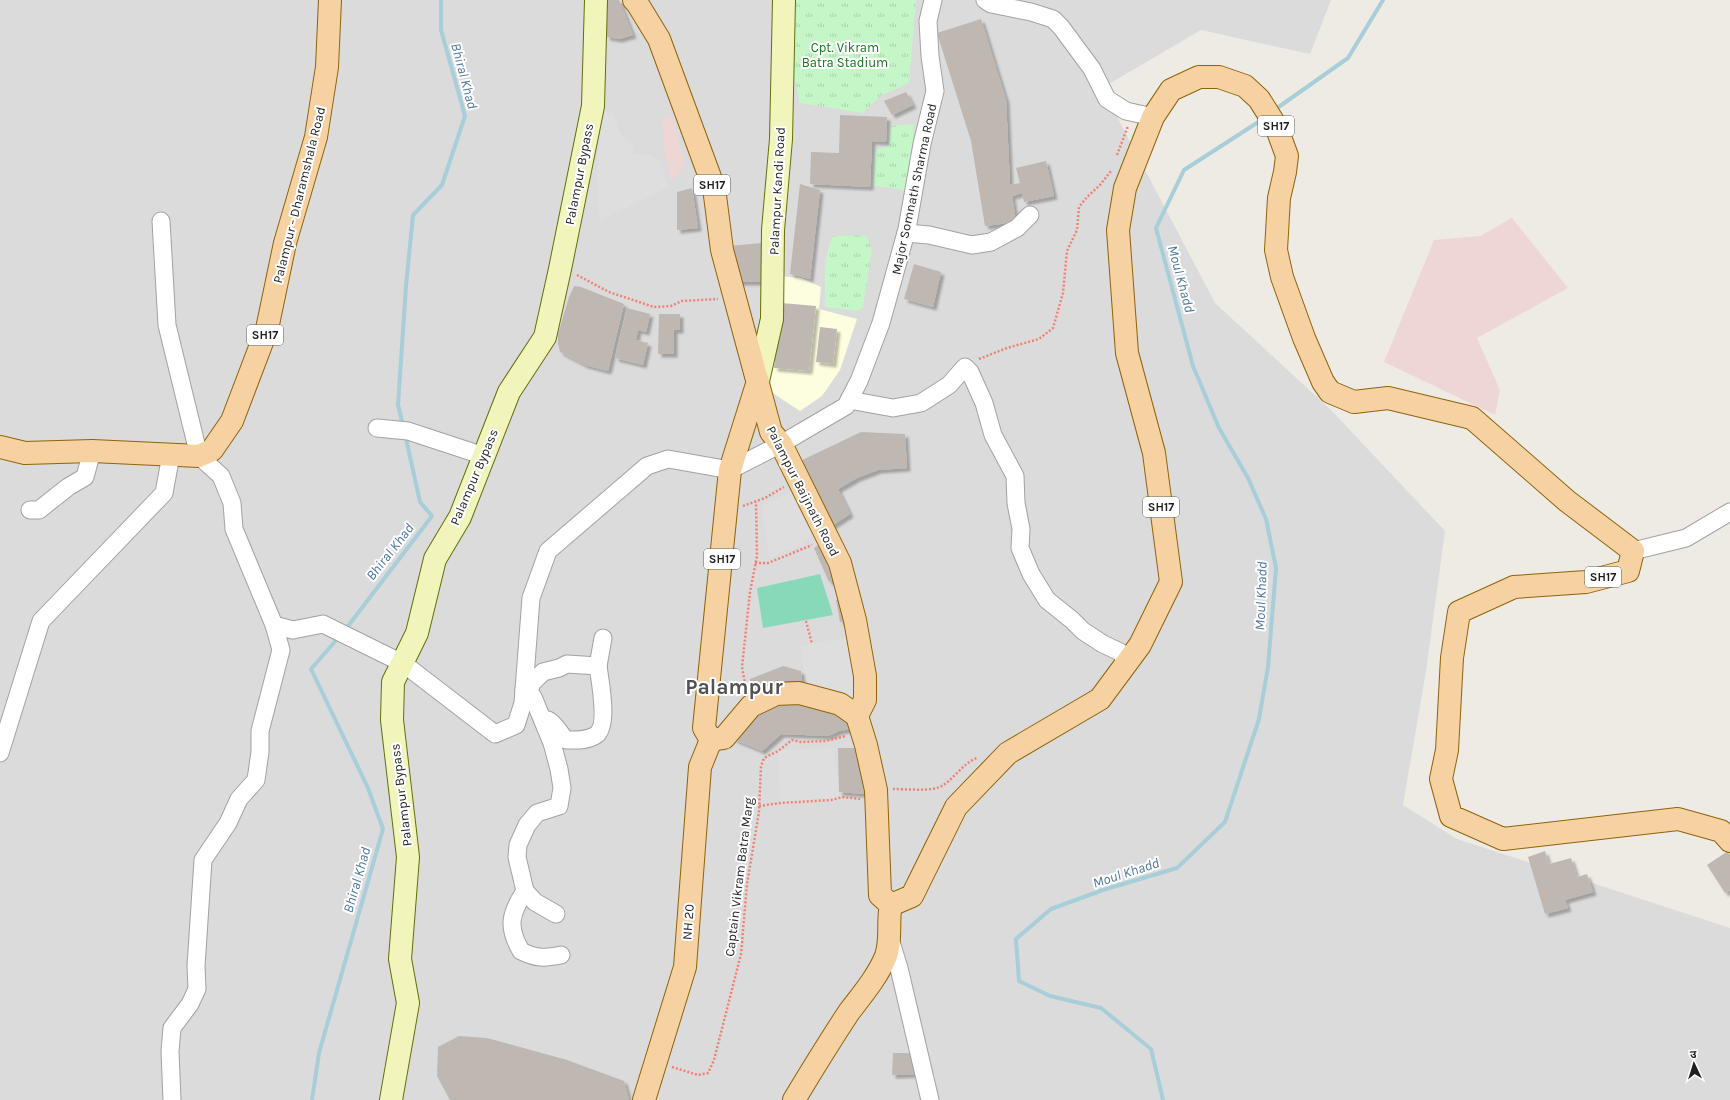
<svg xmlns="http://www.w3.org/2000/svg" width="1730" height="1100" font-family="Karla,'Noto Sans Devanagari',sans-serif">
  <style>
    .residential { fill: #dcdbdb }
    .commercial { fill: #eed6d5 }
    .education { fill: #fdfddf }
    .park { fill: url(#park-tufts) }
    .pitch { fill: #87d9b9 }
    .parking { fill: #dedede }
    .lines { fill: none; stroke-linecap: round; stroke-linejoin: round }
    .stream { stroke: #a7ced9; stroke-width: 4 }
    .building { fill: #bfb7b1; filter: url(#shadow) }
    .street-casing { stroke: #a2a2a2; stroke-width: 19 }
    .secondary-casing { stroke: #636e0b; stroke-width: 24 }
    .primary-casing { stroke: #8f6309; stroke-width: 24 }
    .path { stroke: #f18073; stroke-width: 2.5; stroke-dasharray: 2 2; stroke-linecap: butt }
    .street { stroke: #fff; stroke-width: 17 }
    .secondary { stroke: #f2f5bb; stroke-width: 22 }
    .primary { stroke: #f6d2a2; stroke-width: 22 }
    .labels { text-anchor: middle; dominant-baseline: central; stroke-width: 4; stroke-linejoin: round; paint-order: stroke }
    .shield { fill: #fff; stroke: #626262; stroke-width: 1 }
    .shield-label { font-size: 12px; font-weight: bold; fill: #1e1e1e }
    .park-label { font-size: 13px; fill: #12761b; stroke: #fff }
    .street-label { font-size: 13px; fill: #1e1e1e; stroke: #fff }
    .water-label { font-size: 14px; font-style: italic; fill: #4d77a0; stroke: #fff }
    .town-label { font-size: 21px; font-weight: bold; fill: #515151; stroke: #fff }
  </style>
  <defs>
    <pattern id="park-tufts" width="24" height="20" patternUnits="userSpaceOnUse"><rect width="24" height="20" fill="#c4f6c8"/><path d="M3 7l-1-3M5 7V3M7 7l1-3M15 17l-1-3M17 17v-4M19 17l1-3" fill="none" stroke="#a8d2ab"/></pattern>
    <filter id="shadow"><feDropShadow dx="3.5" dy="3.5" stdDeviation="1" flood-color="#0004"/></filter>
  </defs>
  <rect width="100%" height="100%" fill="#eeebe5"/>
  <path class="residential" d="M0,0h1331l-21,54 -109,-24 -99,58 113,215 116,107 114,121 -19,140 -23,134 54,34 273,89v172h-1730z"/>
  <g class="commercial">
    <path d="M672,116l13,48 -13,17 -7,-29 -3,-32z"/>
    <path d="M1512,218l56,70 -91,50 23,52 -5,25 -111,-53 50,-122 46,-4z"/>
  </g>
  <path class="education" d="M779,276l22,2 20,9 -2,22 38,10 -17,51 -18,26 -22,15 -29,-19 -2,-28z"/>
  <g class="park">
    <path d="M792,0h124l-7,83 -29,13 -17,17 -63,-10 -11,-48z"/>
    <path d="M914,124l-4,57 -4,9 -32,-4 1,-36 14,-4 2,-20z"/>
    <path d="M866,235l6,14 -9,58 -5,4 -33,-4c0,-21 -2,-52 8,-71z"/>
  </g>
  <path class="pitch" d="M820,574l13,41 -70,13 -6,-40z"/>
  <g class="parking">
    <path d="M605,112l8,1 7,20 13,13 1,8 16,1 9,5 10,27 -70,34 -2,-46 3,-59z"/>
    <path d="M791,492l21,44 -10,9 -32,12 -7,-39v-13z"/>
    <path d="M848,637l15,55 -10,9 -48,-16 -4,-39z"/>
    <path d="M834,747l5,45 -2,8 -57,3 -2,-52z"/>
  </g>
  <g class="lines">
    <g class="stream">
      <path d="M1273,111l75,-53 35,-58"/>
      <path d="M403,425l-5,-20 8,-119 7,-71 29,-30 23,-69 -24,-86v-30"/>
      <path d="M345,630l87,-114 -12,-14 -15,-68"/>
      <path d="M312,1100l7,-47 64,-224 -15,-41 -57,-119 28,-32"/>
      <path d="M1163,1100l-12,-51 -50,-41 -51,-12 -31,-15 -3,-42 35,-30 52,-19 74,-22 48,-46 34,-103 9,-52 8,-99 -10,-49 -18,-41 -29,-50 -26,-62 -37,-138 28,-58 79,-51"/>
    </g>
  </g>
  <g class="building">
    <path d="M605,0h14l14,35 -14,4 -12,-2 -4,-22z"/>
    <path d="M981,19l25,81 4,85 10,-2 -4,-15 30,-7 8,35 -30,6 -2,-9 -10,3 4,26 -31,4 -14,-85 -34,-108z"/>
    <path d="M906,92l7,13 -21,10 -8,-14z"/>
    <path d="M840,115l47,2 -1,25 -14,-1 -2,46 -60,-3 1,-32 28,1z"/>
    <path d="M800,184l20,6 -10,89 -20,-5z"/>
    <path d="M692,188l6,40 -21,2v-38z"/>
    <path d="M761,243v39h-25l-6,-36z"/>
    <path d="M914,264l27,8 -8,35 -29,-8z"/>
    <path d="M574,286l7,1 43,17 -16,67 -23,-6 -25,-13 -2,-9v-9l11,-37z"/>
    <path d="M781,303l35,3 -7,65 -35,-3z"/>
    <path d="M627,308l23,6 -4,18 -8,-2 -2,10 12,3 -5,22 -28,-7z"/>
    <path d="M659,314h21v16h-6v24h-16z"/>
    <path d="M820,327l17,2 -4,35 -17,-2z"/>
    <path d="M861,432l44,2 2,34 -29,2 -21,8 -19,11 12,25 -20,13 -34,-64z"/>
    <path d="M821,543l18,34 -10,5 -15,-34z"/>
    <path d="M845,598l5,22 -10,2 -4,-22z"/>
    <path d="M783,666l18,5 1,10 -25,-1 -26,12 -1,-13z"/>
    <path d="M788,699l55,16 8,14 -12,2 -11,5 -47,-2 -19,17 -29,-12 20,-27z"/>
    <path d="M838,748h18l2,13h4l3,25 -1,8 -25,-2z"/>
    <path d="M1545,851l4,13 22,-6 6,19 10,-3 6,18 -28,8 3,8 -23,6 -17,-57z"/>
    <path d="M1728,851l2,4v35l-5,3 -18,-28z"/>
    <path d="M459,1036l28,2 80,22 57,21 5,19h-179l-13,-24 1,-29z"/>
    <path d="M893,1053h21l3,21 -25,1z"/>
  </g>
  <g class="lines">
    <defs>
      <g id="street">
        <path d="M985,0l6,4 40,8 22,7 8,8 31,42 15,30 19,12 27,6"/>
        <path d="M161,221l6,104 32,131 22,20 11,27 2,26 40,96 19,5 30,-6 81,40 91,70 21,-9 7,-22 8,-105 17,-47 99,-85 21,-7 62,11 51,-26 65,-38 13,-25 22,-58 26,-94 15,-85 13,-53 -5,-35 -2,-35 5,-21"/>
        <path d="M906,233l23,2 43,10 19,-3 26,-14 13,-13"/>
        <path d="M849,400l44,8 28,-5 28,-18 16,-18 5,5 14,31 9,32 22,41 1,27 5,26 -1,19 11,26 16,26 25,20 11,11 20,13 17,8 7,10"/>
        <path d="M377,428l31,3 76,25"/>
        <path d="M30,510h9l29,-23 17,-10 7,-26"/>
        <path d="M1633,551l53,-13 44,-26"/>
        <path d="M524,690l9,7 19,46 7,26 3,19 -3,18 -22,7 -10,12 -9,20 -1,12 8,34c-15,23 -18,36 -4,60 16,8 24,7 40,4"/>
        <path d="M528,694l4,-11 11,-11 16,-4 8,-4 31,2 5,-28"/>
        <path d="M548,720c7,3 12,14 18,20 10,0 21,1 30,-5 13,-9 4,-54 2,-69"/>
        <path d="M0,753l41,-132 123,-128 7,-38"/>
        <path d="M525,891l10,11 21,12"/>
        <path d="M890,939l9,29 31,132"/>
        <path d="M172,1100l-2,-49 2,-23 18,-24 7,-15 -1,-23 7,-106 25,-37 11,-24 17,-19 4,-28v-21l21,-81 -7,-25"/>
      </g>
      <g id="secondary">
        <path d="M758,381l14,-62 1,-89 8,-91 3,-139"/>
        <path d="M391,1100l17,-97 -8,-44 8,-102 -16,-137 1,-38 24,-49 18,-74 25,-42 49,-125 36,-55 15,-68 33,-163 3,-106"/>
      </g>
      <g id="primary">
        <path d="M634,0l3,3 22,36 55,149 8,62 49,182 10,12 59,119 15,57 10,56v24l-8,16"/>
        <path d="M0,447l25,6 67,-2 107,5 13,-6 20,-29 35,-92 18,-86 31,-106 11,-70 3,-67"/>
        <path d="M711,740l13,-2 27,-32 25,-12 23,-1 41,11 17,12 9,29 10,45 4,105 11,10 21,-9 44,-89 52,-54 92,-54 40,-54 31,-63 -17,-129 -27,-100 -9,-123 7,-42 28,-71 18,-27 28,-13h20l26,9 14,13 17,27 11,30 -2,16 -6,26 -3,52 6,27 22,61 19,44 7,10 24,10 34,-4 84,20 95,83 66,50 -5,20 -42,11 -72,5 -55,25 -7,46 -5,92 -6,29 10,37 52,23 175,-20 43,12 9,10"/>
        <path d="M711,740l-7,-12 26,-258 28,-89"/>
        <path d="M644,1100l41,-133 15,-200 11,-27"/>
        <path d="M794,1100c18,-30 36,-59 55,-88 13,-17 29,-36 37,-56 6,-17 1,-34 5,-51"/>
      </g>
    </defs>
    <use href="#street" class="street-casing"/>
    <use href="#secondary" class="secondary-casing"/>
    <use href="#primary" class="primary-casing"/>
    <g class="path">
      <path d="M1117,155l11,-29"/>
      <path d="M577,275l32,17 45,15 17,-1 11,-5 36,-2"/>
      <path d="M979,359l28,-11 32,-9 14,-11 10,-35 4,-42 10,-21 2,-23 8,-10 13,-12 11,-14"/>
      <path d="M743,506l22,-8 19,-11"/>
      <path d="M755,563h13l44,-18"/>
      <path d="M806,621l6,23"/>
      <path d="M746,689l-4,-22 8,-75 7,-36 -1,-54"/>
      <path d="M893,789c12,0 33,2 44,-1 14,-4 25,-25 40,-30"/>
      <path d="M759,806l21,-3 51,-3 12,-3 17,2"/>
      <path d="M672,1067l26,8 10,-2 6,-13 27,-106 6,-70 12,-72 2,-46 3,-8 14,-7 14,-11 9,2 24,-1 21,-5"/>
    </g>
    <use href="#street" class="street"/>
    <use href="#secondary" class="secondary"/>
    <use href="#primary" class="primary"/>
  </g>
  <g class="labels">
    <g class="shield">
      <rect x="1258" y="116" width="36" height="20" rx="3"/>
      <rect x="694" y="175" width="36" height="20" rx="3"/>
      <rect x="247" y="325" width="36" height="20" rx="3"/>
      <rect x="1143" y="497" width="36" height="20" rx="3"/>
      <rect x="704" y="549" width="36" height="20" rx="3"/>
      <rect x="1585" y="567" width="36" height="20" rx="3"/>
    </g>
    <g class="shield-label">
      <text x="1276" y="126">SH17</text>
      <text x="712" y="185">SH17</text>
      <text x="265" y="335">SH17</text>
      <text x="1161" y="507">SH17</text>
      <text x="722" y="559">SH17</text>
      <text x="1603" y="577">SH17</text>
    </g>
    <g class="park-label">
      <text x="845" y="47">Cpt. Vikram<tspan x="845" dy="15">Batra Stadium</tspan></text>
    </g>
    <g class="street-label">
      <text transform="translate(579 174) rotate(-79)">Palampur Bypass</text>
      <text transform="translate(914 189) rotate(-78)">Major Somnath Sharma Road</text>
      <text transform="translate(777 191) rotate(-87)">Palampur Kandi Road</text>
      <text transform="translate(299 195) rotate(-76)">Palampur - Dharamshala Road</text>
      <text transform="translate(474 477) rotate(-67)">Palampur Bypass</text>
      <text transform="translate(803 491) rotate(63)">Palampur Baijnath Road</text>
      <text transform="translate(401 795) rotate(-97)">Palampur Bypass</text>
      <text transform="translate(739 877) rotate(-83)">Captain Vikram Batra Marg</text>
      <text transform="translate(688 922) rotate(-86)">NH 20</text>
    </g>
    <g class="water-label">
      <text transform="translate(464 76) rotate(75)">Bhiral Khad</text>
      <text transform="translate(1181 279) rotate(75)">Moul Khadd</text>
      <text transform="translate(390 552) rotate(-52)">Bhiral Khad</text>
      <text transform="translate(1261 596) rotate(-88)">Moul Khadd</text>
      <text transform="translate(1126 873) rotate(-18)">Moul Khadd</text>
      <text transform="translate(357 880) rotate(-74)">Bhiral Khad</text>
    </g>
    <g class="town-label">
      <text x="734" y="687">Palampur</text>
    </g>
  </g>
  <g transform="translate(1694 1064) rotate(356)" stroke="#ffffff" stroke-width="3" paint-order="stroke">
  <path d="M0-3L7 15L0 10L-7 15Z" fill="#1e1e1e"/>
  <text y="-6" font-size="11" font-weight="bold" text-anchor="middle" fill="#1e1e1e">उ</text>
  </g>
</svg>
